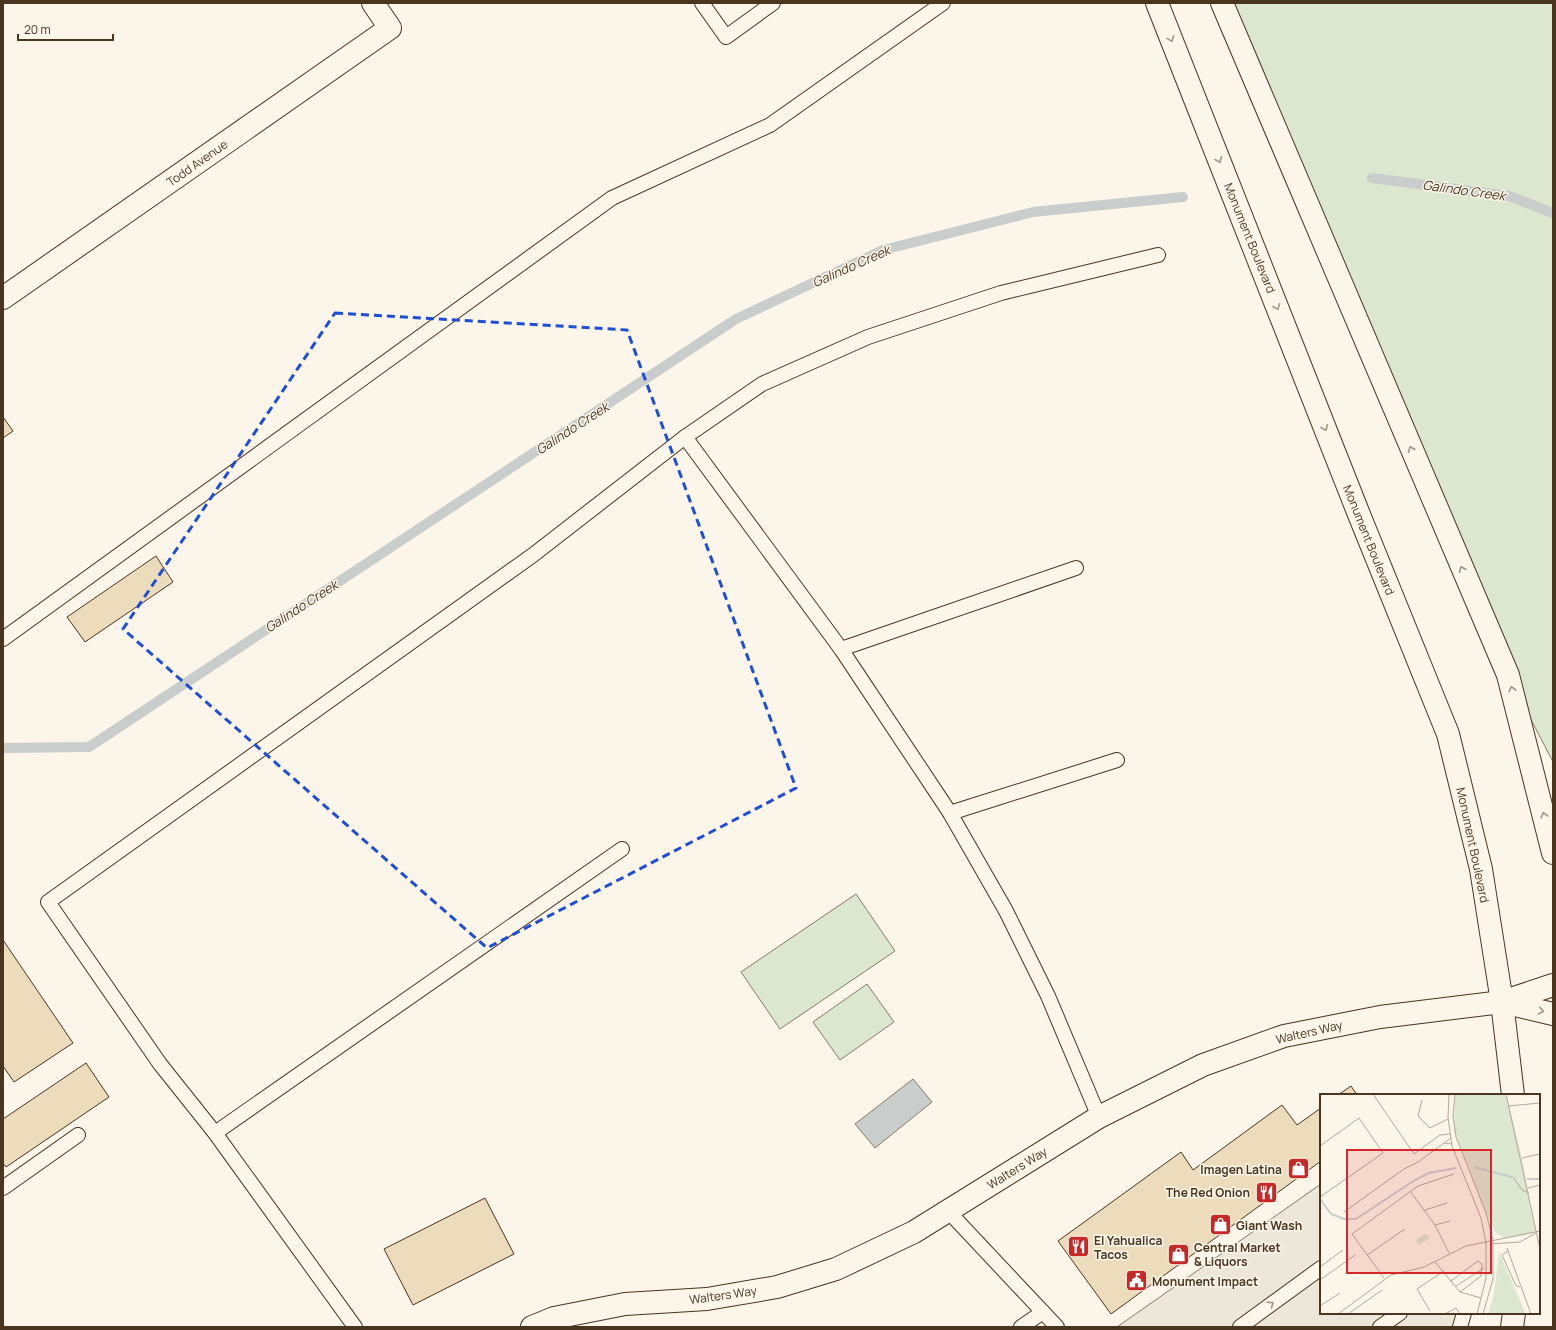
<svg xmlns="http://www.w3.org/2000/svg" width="1556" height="1330" font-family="Manrope,sans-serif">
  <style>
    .green { fill: #dce7d0; stroke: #887966 }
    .parking { fill: #ede7d9; stroke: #887966 }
    .water { fill: #c9cecd; stroke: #887966 }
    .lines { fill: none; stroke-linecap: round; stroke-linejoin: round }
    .stream { stroke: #c9cecd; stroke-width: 10 }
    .building { fill: #ecdcbc; stroke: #4a3520 }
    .service-casing { stroke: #4a3520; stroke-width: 16 }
    .minor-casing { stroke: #4a3520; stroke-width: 24 }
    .secondary-casing { stroke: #4a3520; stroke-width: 24 }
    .service { stroke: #fbf6e9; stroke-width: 14 }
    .minor { stroke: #fbf6e9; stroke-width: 22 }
    .secondary { stroke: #fbf6e9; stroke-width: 22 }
    .oneway { stroke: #a29684 }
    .marked { fill: none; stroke: #1d4ed8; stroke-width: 3; stroke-dasharray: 8 5; stroke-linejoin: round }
    .labels { text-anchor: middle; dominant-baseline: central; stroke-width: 3; stroke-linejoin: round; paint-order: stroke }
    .street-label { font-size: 12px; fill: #4a3520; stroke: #fbf6e9 }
    .poi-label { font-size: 12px; font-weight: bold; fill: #4a3520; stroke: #fbf6e9; text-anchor: start }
    .water-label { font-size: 13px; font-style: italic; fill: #4a3520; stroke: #fbf6e9 }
    .inset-river { fill: none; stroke: #c9cecd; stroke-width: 2 }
    .inset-road { fill: none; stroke: #b4a999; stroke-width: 1 }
    .view { fill: #d62828; fill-opacity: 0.15; stroke: #d62828; stroke-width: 2 }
    .inset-edge { fill: none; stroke: #4a3520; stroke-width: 2 }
  </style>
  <rect width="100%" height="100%" fill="#fbf6e9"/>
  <g class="green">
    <path d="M1222,3h331v759l-45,-87z"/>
    <path d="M856,894l39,57 -115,78 -39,-57z"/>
    <path d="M867,984l27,38 -54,38 -27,-38z"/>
  </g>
  <path class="parking" d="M1321,1184v129h143l-4,14h-343z"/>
  <path class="water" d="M913,1079l19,23 -57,46 -20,-24z"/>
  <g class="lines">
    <g class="stream">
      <path d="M1372,178l137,18 44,17"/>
      <path d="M3,748l86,-1 647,-428 147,-69 150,-38 150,-15"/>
    </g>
  </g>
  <g class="building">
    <path d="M3,417l10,14 -10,7z"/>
    <path d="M156,556l17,26 -88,60 -18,-25z"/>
    <path d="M3,940l70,103 -59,39 -11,-16z"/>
    <path d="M86,1063l23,34 -103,70 -3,-4v-44z"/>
    <path d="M1351,1086l6,9h-19z"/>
    <path d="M1282,1105l15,20 24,-17v53l-210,153 -53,-73 123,-89 12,18z"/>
    <path d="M485,1198l29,56 -101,51 -29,-56z"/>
  </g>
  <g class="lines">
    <defs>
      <g id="service">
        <path d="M702,3l24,34 47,-34"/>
        <path d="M685,437l156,212 109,164 56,98 42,85 51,121"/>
        <path d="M3,639l609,-441 158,-73 173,-122"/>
        <path d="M841,649l235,-81"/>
        <path d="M950,813l167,-53"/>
        <path d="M215,1133l407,-284"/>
        <path d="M3,1188l75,-53"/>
        <path d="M948,1211l109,116"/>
        <path d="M355,1327l-140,-194 -55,-69 -112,-162 485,-347 152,-118 77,-53 106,-47 133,-44 157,-38"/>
        <path d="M1021,1327l22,-15"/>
        <path d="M1240,1327l81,-59"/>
        <path d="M1380,1327l20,-14"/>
        <path d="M1460,1327l4,-14"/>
      </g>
      <g id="minor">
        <path d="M3,298l387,-270 -17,-25"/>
        <path d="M1502,1002l51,12"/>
        <path d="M532,1327l22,-9 71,-14 82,-5 70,-12 59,-18 78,-37 185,-115 104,-52 81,-29 96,-19 122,-15 51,-17"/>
      </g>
      <g id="secondary">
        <path d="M1157,3l201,509 90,222 33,135 21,133 11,93"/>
        <path d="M1222,3l286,672 45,178"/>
        <path d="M1512,1327l2,-14"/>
      </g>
    </defs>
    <use href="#service" class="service-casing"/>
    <use href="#minor" class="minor-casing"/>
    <use href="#secondary" class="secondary-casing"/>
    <use href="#service" class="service"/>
    <use href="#minor" class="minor"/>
    <use href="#secondary" class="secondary"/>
  </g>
  <defs><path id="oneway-chevron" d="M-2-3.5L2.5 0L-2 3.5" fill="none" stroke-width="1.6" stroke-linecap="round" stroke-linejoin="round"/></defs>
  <g class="oneway">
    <use href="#oneway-chevron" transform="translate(1171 39) rotate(69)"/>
    <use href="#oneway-chevron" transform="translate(1219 160) rotate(68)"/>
    <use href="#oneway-chevron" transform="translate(1277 307) rotate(68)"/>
    <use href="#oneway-chevron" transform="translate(1325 428) rotate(68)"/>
    <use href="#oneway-chevron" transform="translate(1411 449) rotate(-113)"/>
    <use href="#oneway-chevron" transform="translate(1462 569) rotate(-113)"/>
    <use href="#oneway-chevron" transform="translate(1512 689) rotate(-104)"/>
    <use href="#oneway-chevron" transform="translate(1544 815) rotate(-104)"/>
    <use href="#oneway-chevron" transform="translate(1541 1011) rotate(13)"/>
    <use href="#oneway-chevron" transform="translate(1271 1304) rotate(-36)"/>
  </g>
  <path class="marked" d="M335,313l292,17 169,458 -309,160 -364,-319z"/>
  <defs>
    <symbol id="shop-square" viewBox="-11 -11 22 22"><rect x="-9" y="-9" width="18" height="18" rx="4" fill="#c62828" stroke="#fbf6e9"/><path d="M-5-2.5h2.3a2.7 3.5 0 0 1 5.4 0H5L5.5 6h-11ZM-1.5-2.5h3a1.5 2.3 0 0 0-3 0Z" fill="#fff"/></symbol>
    <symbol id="restaurant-square" viewBox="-11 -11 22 22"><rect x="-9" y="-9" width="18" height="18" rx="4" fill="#c62828" stroke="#fbf6e9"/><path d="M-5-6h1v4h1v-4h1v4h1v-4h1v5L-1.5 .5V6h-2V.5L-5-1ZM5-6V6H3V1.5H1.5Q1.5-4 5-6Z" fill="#fff"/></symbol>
    <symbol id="civic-square" viewBox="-11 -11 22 22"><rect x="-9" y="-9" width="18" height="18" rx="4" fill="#c62828" stroke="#fbf6e9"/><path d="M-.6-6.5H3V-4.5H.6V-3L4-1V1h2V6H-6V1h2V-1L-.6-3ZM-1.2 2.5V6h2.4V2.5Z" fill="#fff"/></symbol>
  </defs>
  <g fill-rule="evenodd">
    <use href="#shop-square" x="1286" y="1156" width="25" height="25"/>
    <use href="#restaurant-square" x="1254" y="1180" width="25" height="25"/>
    <use href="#shop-square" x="1208" y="1212" width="25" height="25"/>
    <use href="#restaurant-square" x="1066" y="1234" width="25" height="25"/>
    <use href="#shop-square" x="1166" y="1242" width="25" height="25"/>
    <use href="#civic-square" x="1124" y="1268" width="25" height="25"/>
  </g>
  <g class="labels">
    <g class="street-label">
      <text transform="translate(197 163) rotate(-35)">Todd Avenue</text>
      <text transform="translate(1250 238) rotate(68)">Monument Boulevard</text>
      <text transform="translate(1369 540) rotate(68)">Monument Boulevard</text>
      <text transform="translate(1473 845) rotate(78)">Monument Boulevard</text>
      <text transform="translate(1309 1032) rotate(-13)">Walters Way</text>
      <text transform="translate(1017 1168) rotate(-32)">Walters Way</text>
      <text transform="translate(723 1295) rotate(-8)">Walters Way</text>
    </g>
    <g class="poi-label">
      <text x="1282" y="1169" text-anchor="end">Imagen Latina</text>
      <text x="1250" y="1192" text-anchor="end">The Red Onion</text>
      <text x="1236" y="1225">Giant Wash</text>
      <text x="1094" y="1240">El Yahualica<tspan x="1094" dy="14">Tacos</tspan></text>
      <text x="1194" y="1247">Central Market<tspan x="1194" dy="14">&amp; Liquors</tspan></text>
      <text x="1152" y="1281">Monument Impact</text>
    </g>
    <g class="water-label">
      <text transform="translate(1464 190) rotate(8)">Galindo Creek</text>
      <text transform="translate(851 266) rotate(-24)">Galindo Creek</text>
      <text transform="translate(572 428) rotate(-33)">Galindo Creek</text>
      <text transform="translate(301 606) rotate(-33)">Galindo Creek</text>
    </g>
  </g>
  <g transform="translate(1320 1094)">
    <rect width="220" height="220" fill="#fbf6e9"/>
    <path d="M135,0h51l16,64 14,75 -32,5 -7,-4 -11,-21 -32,-83zM106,139l4,5 -11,7 -3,-5zM179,158l27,62h-38l6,-20z" fill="#dce7d0"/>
    <path class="inset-river" d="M154,73l38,10M207,85h13M0,105l11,15 13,5h12l59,-39 14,-7 27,-5"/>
    <path class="inset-road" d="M53,0l41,60 26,-19 10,-1M129,0l-1,23 4,29 29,72 5,25v35l-9,36M135,0l-2,22 3,21 30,76 7,27v39l-10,35M186,0l34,155M102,6l-4,16 12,12 18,-9M189,12l31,-3M131,44l-7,5 8,1M0,52l39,-28 24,35 -63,44M202,64l18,-4M193,83l9,13 7,3M208,94l12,-3M90,97l25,34 14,28M105,116l22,-7M24,118l60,-43 14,-7 26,-19M115,131l15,-4M170,150l30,-2 16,-9M187,154l24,66M188,157l-6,4 14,31 4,1M47,161l38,-26M115,168l25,30 21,-16 1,-12 -4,-3 -27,20M0,173l23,-17M64,184l-32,-44 66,-48 36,-12M0,186l35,-25M136,192l28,-18M140,198l21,6M0,212l20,-13M110,217l-13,-22 27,-18M18,220l53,-39 33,-8 42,-21 74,-15M28,220l34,-24M125,220l11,-6 4,6"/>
    <path class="view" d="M27,56h144v123h-144z"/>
    <rect width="220" height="220" class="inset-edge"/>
  </g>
  <rect width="1556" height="1330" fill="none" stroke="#4a3520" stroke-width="8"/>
  <path d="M18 34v6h95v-6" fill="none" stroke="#4a3520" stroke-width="2"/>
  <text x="24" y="34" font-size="12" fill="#4a3520" stroke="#fbf6e9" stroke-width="3" paint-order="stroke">20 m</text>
</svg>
